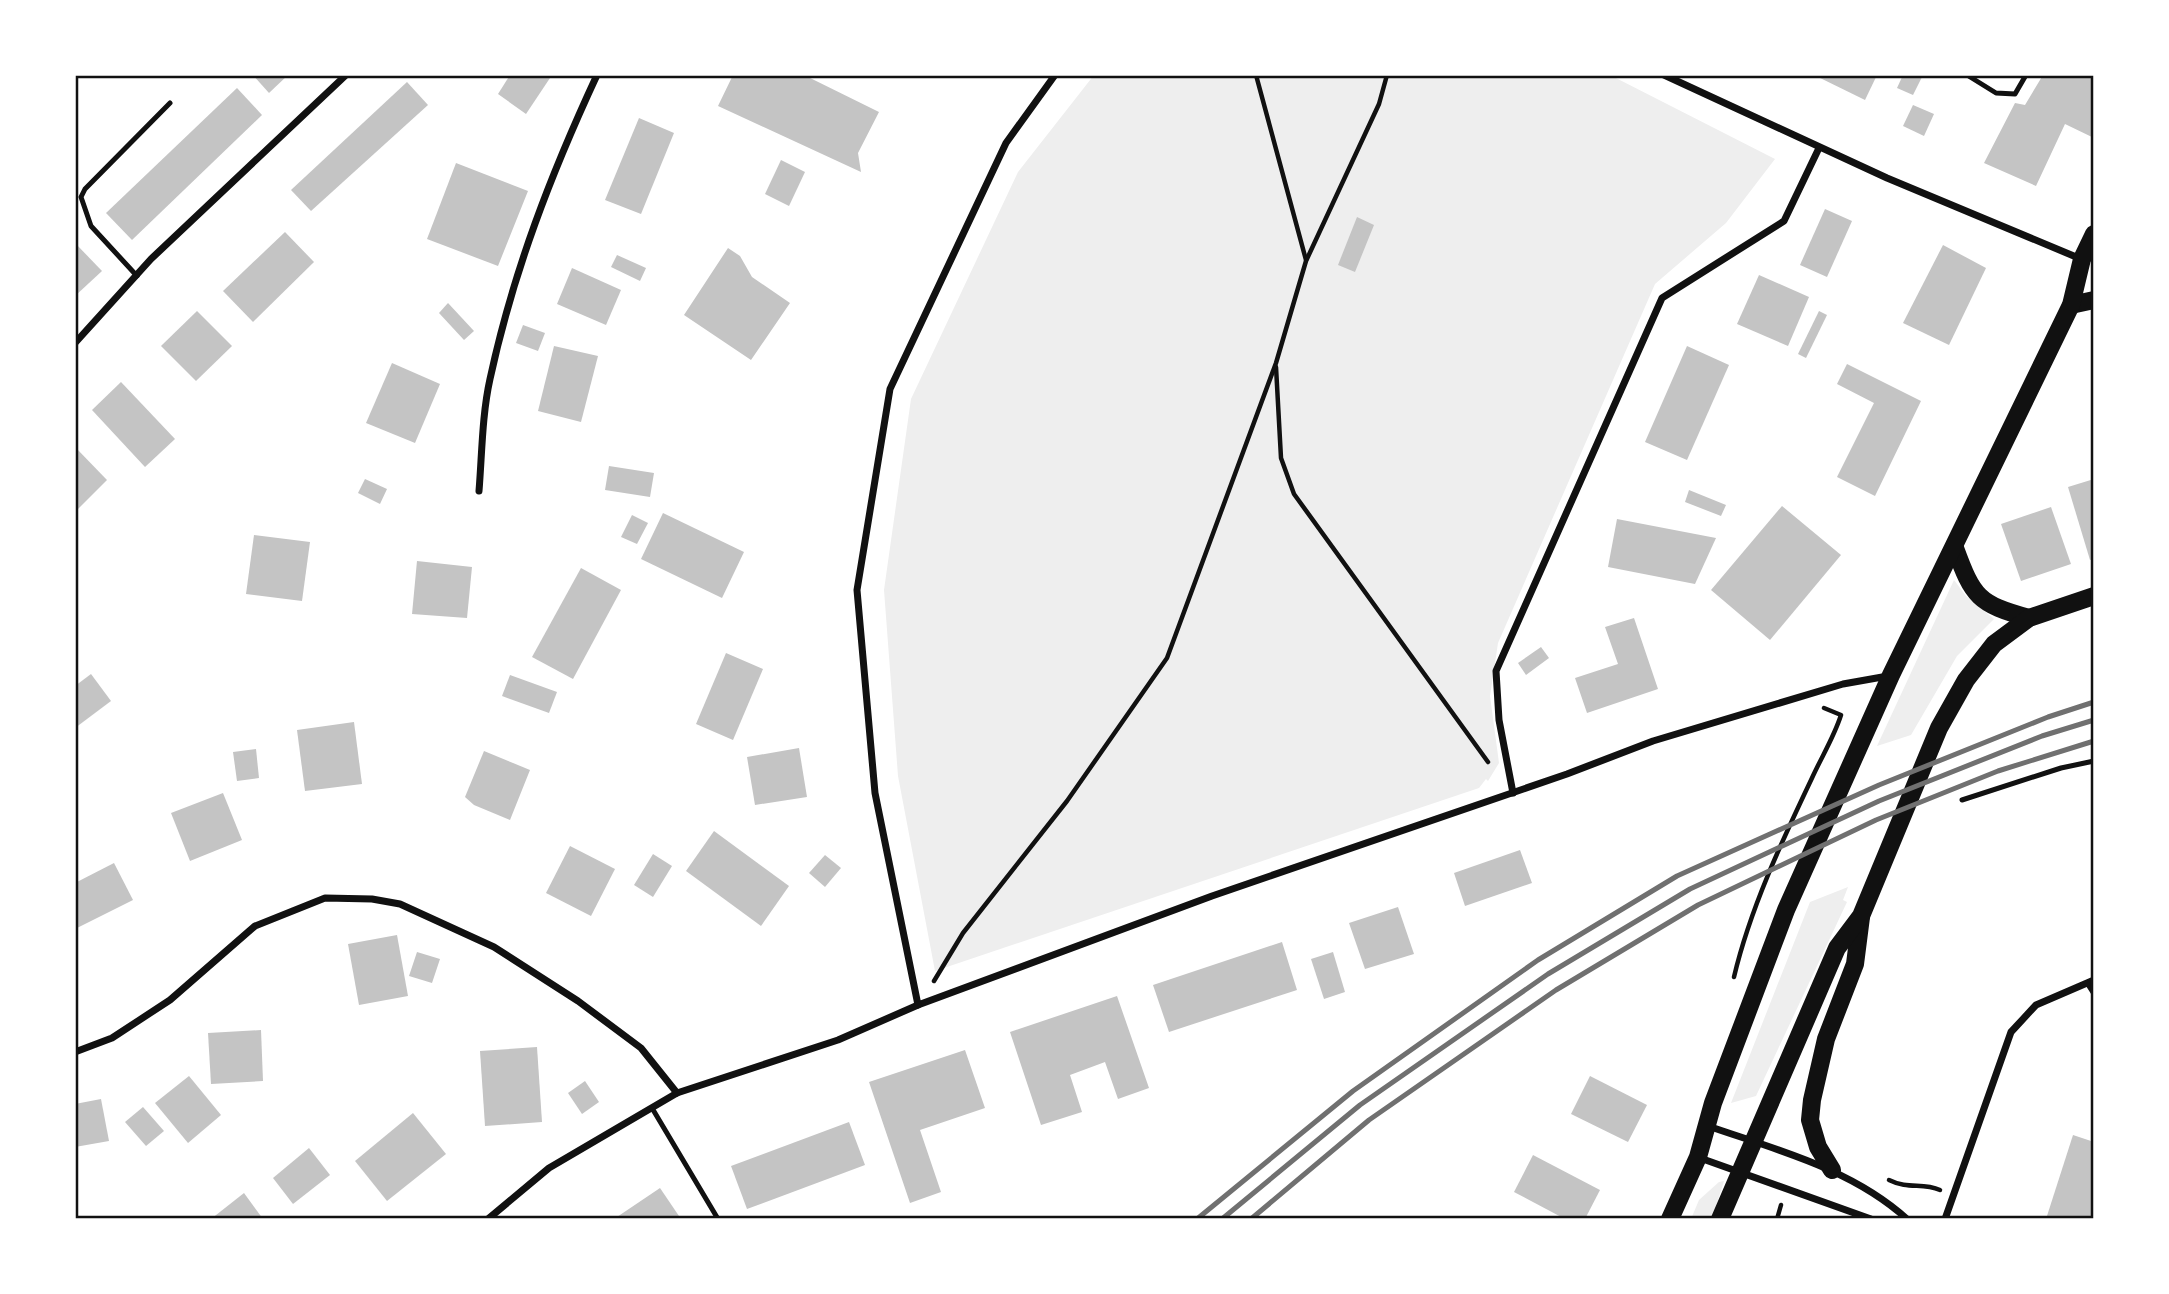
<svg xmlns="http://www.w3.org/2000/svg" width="2169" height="1294" font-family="Signika,sans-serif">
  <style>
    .green { fill: #eee }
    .building { fill: #c4c4c4 }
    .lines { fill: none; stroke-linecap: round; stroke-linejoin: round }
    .path { stroke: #111; stroke-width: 4.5 }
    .service { stroke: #111; stroke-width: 5 }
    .minor { stroke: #111; stroke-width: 7 }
    .primary { stroke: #111; stroke-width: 18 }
    .rail { stroke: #707070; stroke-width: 5 }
    .neatline { fill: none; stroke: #111; stroke-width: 2.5 }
  </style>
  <rect width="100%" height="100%" fill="#fff"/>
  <g class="green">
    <path d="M1094,75h516l165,84 -49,64 -71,61 -157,359 -8,53 9,67 -11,18 -2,-2 -7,9 -544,183 -37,-195 -14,-186 27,-191 107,-227z"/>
    <path d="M1954,580l12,16 28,23 -37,37 -46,79 -34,11z"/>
    <path d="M1848,887l-5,13 4,2 -91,194 -25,7 79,-201z"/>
    <path d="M1724,1181l-12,38h-21l8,-19 20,-18z"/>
  </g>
  <g class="building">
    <path d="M253,75h35l-19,18z"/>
    <path d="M510,75h42l-26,39 -28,-20z"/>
    <path d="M733,75h71l75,37 -21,41 3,19 -143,-66z"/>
    <path d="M1814,75h63l-12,25z"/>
    <path d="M1903,75h20l-10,20 -16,-7z"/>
    <path d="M2043,75h51v63l-29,-14 -29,62 -52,-23 31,-60 10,2z"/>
    <path d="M407,82l21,23 -117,106 -20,-21z"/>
    <path d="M237,88l25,27 -130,125 -26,-27z"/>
    <path d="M1913,105l21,9 -10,22 -21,-10z"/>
    <path d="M639,118l35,15 -33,81 -36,-14z"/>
    <path d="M781,160l24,12 -16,34 -24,-12z"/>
    <path d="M456,163l72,28 -30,75 -71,-27z"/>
    <path d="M1825,209l27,12 -25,56 -27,-12z"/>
    <path d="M1357,217l17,8 -19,47 -17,-7z"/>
    <path d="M285,232l29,30 -61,60 -30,-31z"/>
    <path d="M75,243l27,28 -27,25z"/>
    <path d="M1943,245l43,23 -37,77 -46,-22z"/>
    <path d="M728,248l12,8 12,21 38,26 -39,57 -67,-45z"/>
    <path d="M617,255l29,13 -6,13 -29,-14z"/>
    <path d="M572,268l49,22 -15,35 -49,-21z"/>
    <path d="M1759,275l50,22 -21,49 -51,-22z"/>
    <path d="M448,303l26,28 -10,9 -25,-27z"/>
    <path d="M197,311l35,35 -36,35 -35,-35z"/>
    <path d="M1819,311l8,4 -21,43 -8,-4z"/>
    <path d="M523,325l22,8 -7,18 -22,-8z"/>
    <path d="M554,346l44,10 -17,66 -43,-11z"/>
    <path d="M1687,346l42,19 -42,95 -42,-18z"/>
    <path d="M392,363l48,21 -25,59 -49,-20z"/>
    <path d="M1847,364l74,37 -46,95 -38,-19 37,-74 -37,-19z"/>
    <path d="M121,382l54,57 -30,28 -53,-57z"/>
    <path d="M75,447l32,33 -32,32z"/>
    <path d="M609,466l45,7 -4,24 -45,-7z"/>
    <path d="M365,479l22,10 -7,15 -22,-11z"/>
    <path d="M2094,479v80l-4,1 -22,-73z"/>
    <path d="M1689,490l37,15 -5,11 -36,-14z"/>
    <path d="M1782,506l59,49 -71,85 -59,-50z"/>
    <path d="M2051,507l20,57 -50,17 -20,-57z"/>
    <path d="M663,513l81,39 -22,46 -81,-39z"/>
    <path d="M632,515l16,8 -11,21 -16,-7z"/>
    <path d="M1617,519l99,19 -21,46 -87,-17z"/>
    <path d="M254,535l56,7 -8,59 -56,-7z"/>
    <path d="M417,561l55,6 -5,51 -55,-4z"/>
    <path d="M581,568l40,22 -48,89 -41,-22z"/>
    <path d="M1634,618l24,71 -71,24 -12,-35 43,-14 -13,-37z"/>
    <path d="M1541,647l8,11 -23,17 -8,-12z"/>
    <path d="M726,653l37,16 -30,71 -37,-16z"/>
    <path d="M91,674l20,27 -36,27v-42z"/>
    <path d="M510,675l47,17 -8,21 -47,-17z"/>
    <path d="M354,722l8,62 -57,7 -8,-61z"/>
    <path d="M799,748l8,49 -52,8 -8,-48z"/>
    <path d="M256,749l3,29 -22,3 -4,-29z"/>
    <path d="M484,751l46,19 -20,50 -36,-15 -9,-8z"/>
    <path d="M223,793l19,47 -52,21 -19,-48z"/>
    <path d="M714,831l75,55 -28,40 -75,-55z"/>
    <path d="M570,846l45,23 -24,47 -45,-23z"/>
    <path d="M1520,850l12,33 -67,23 -11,-33z"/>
    <path d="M653,854l19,12 -19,31 -19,-12z"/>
    <path d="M825,855l16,13 -16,19 -16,-14z"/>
    <path d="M114,863l19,37 -58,29v-46z"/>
    <path d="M1398,907l16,47 -49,15 -16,-46z"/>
    <path d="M397,935l11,61 -49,9 -11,-61z"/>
    <path d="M1282,942l15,48 -128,42 -16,-47z"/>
    <path d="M417,952l23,7 -8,24 -23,-7z"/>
    <path d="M1333,952l12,40 -21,7 -13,-40z"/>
    <path d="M1117,996l32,92 -31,11 -13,-37 -35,13 12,37 -41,13 -31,-93z"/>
    <path d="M261,1030l2,51 -52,3 -3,-51z"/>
    <path d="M537,1047l5,75 -57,4 -5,-75z"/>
    <path d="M965,1050l20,58 -65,22 21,62 -31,11 -41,-121z"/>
    <path d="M189,1076l32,39 -33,28 -33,-40z"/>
    <path d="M1590,1076l57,29 -19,37 -57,-28z"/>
    <path d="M585,1081l14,21 -17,12 -14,-21z"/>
    <path d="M101,1099l8,42 -34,6v-43z"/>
    <path d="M143,1107l21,24 -18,15 -21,-24z"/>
    <path d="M413,1113l33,41 -59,47 -32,-40z"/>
    <path d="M849,1122l16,43 -118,44 -16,-43z"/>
    <path d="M2073,1135l21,7v77h-48z"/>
    <path d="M309,1148l21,27 -37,29 -20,-26z"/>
    <path d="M1533,1155l67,35 -15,29h-20l-51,-27z"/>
    <path d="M660,1188l21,31h-67z"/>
    <path d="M244,1193l19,26h-52z"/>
  </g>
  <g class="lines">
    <g class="path">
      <path d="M1256,75l50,185"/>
      <path d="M1276,367l5,91 13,36 194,268"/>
      <path d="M1734,977c16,-68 48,-136 78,-199 10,-22 22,-41 29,-63l-17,-7"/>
      <path d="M934,981l29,-48 104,-132 100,-143 109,-295 30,-102 73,-157 8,-29"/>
      <path d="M1889,1180c20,10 33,2 51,10"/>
      <path d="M1777,1219l4,-14"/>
    </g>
    <g class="service">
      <path d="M1967,75l29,18 19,1 11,-19"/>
      <path d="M137,276l-46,-50 -10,-29 4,-8 85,-86"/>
      <path d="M1962,800l99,-32 33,-7"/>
      <path d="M2087,983l7,11"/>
      <path d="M652,1108l66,111"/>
    </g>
    <g class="minor">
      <path d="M1055,75l-49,68 -116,246 -33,201 18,203 43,212 294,-109 355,-122 86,-33 190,-57 45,-8"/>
      <path d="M1664,75l223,103 194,81"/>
      <path d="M75,343l76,-84 195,-184"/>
      <path d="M479,491c3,-37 3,-76 11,-112 23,-107 61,-205 107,-304"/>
      <path d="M1513,793l-14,-73 -3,-49 166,-373 122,-77 35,-73"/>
      <path d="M75,1052l37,-14 58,-38 85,-74 70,-28 47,1 28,5 94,43 84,54 63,47 36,45"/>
      <path d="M1708,1126c69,24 144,43 199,93"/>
      <path d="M1700,1158l171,61"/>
      <path d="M488,1219l61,-51 128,-75 161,-53 80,-35"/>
      <path d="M1945,1219l66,-187 25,-27 58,-25"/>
    </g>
    <g class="primary">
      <path d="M2071,305l23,-5"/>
      <path d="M1955,548c18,49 23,56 74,70"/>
      <path d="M1832,1170l-14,-23 -8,-27 2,-20 14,-61 29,-75 6,-47"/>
      <path d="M1670,1219l28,-62 15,-54 73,-193 105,-235 180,-370 11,-46 12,-25"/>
      <path d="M1720,1219l117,-271 24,-32 78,-188 27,-48 28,-36 35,-26 65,-22"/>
    </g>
    <g class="rail">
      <path d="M1197,1219l156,-128 185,-131 139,-84 202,-91 169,-68 46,-15"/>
      <path d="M1222,1219l138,-114 188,-131 142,-85 189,-88 163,-65 52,-16"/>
      <path d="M1251,1219l118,-99 187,-130 142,-85 178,-85 122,-49 96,-30"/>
    </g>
  </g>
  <rect width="2169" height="1294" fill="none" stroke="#ffffff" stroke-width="154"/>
  <rect x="77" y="77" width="2015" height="1140" class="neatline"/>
</svg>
